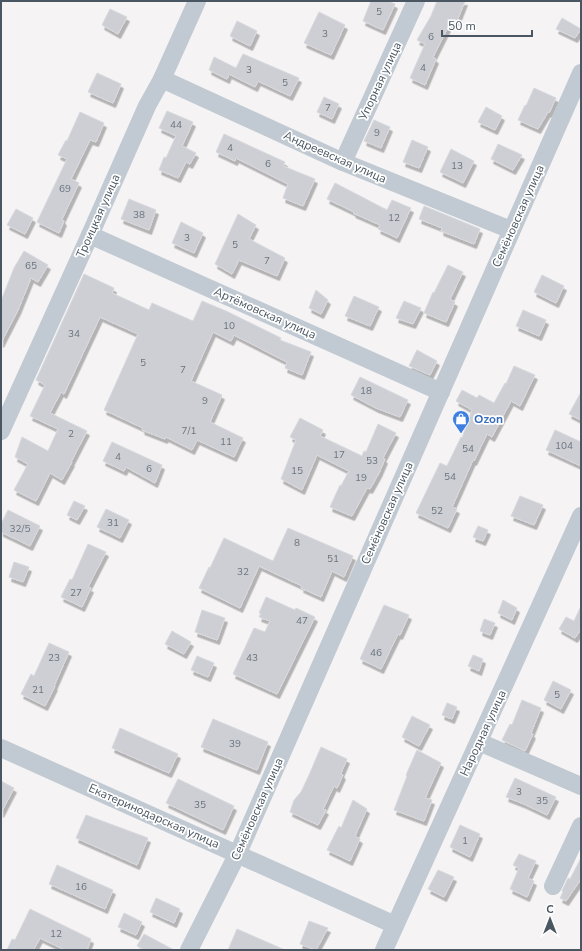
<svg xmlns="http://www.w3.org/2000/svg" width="582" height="951" font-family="'Nunito Sans',sans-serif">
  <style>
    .building { fill: #cdcfd5; stroke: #d7d9de; filter: url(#shadow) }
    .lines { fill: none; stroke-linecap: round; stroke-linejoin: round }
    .minor { stroke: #c1cad2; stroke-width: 18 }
    .labels { text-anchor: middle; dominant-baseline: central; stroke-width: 3.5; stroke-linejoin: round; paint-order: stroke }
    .number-label { font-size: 10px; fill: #6b747e }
    .street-label { font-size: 12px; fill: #4a5661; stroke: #fff }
    .shop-label { font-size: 12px; font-weight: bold; fill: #366cbe; stroke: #fff; text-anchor: start }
  </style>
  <defs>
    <filter id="shadow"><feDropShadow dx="2.5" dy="4.5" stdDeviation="0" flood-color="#0004"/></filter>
  </defs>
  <rect width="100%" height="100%" fill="#f5f3f3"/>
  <g class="building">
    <path d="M371,1h17l7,3 -12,26 -20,-9z"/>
    <path d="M437,1h28l-8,20 -5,-2 -19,38 3,2 -11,26 -15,-7 15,-34 -8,-4 14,-24z"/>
    <path d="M110,9l17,8 -9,17 -16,-9z"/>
    <path d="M319,12l26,13 -14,30 -27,-12z"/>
    <path d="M562,18l19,11 -6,9 -19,-9z"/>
    <path d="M237,21l20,10 -7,15 -20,-10z"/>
    <path d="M243,54l56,24 -9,18 -32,-15 -3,6 -26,-13 -2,5 -18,-9 5,-13 22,11z"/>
    <path d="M97,73l24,11 -8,19 -25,-11z"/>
    <path d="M534,88l22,10 -7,15 -1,-1 -10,17 -20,-9 7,-15 1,1z"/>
    <path d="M324,97l15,7 -7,15 -15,-7z"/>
    <path d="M486,107l16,9 -7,14 -17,-8z"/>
    <path d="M167,111l26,11 -11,24 14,7 -6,11 -4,-2 -8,16 -19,-8 5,-13 2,1 10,-22 -17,-8z"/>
    <path d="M80,112l24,11 -8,19 -6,-2 -19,39 8,4 -17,36 2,2 -5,12 -22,-11 30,-63 -9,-4 8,-15 1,1z"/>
    <path d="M374,120l16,7 -9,21 -17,-7z"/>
    <path d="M224,134l61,28 -2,4 32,13 -12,27 -20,-8 5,-14 -52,-26 -1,3 -19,-9z"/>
    <path d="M412,140l16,7 -9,21 -16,-6z"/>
    <path d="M498,144l24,11 -9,15 -22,-11z"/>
    <path d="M451,149l23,12 -11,22 -23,-11z"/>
    <path d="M335,183l52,27 5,-10 19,8 -14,30 -19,-9 2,-4 -27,-12 1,-1 -27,-13z"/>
    <path d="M129,199l27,11 -7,20 -28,-11z"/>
    <path d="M424,206l56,23 -6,15 -33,-13 1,-3 -23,-9z"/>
    <path d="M16,209l17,9 -8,16 -18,-9z"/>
    <path d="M238,214l18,11 -7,14 36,19 -8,18 -38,-16 -7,14 -17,-10z"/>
    <path d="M181,222l22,11 -9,20 -22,-10z"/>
    <path d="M24,251l24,14 -10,17 -7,-4 -13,32 -17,33v-42l13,-33z"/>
    <path d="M448,265l15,7 -13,27 5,3 -9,20 -22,-9 9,-21 1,1z"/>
    <path d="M84,274l30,14 -2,5 37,17 3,-7 41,18 9,-20 24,10 55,27 -1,2 31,12 -9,23 -17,-7 2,-6 -53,-27 -3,6 -18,-9 -22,49 31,14 -12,27 33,16 -9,19 -37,-17 -5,10 -26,-13 -1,2 -23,-9 1,-2 -39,-18 34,-76 -38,-17 -36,77 -3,-2 -11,21 37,18 -16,31h1l-10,18 -12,-7 -14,28 -22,-11 14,-26 -13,-7 7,-20 26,14 10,-22 -28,-13 15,-31 -9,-5z"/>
    <path d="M542,275l22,11 -8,17 -22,-11z"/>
    <path d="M316,290l12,10 -7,14 -12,-6z"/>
    <path d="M354,296l25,11 -9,19 -25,-10z"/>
    <path d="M404,301l17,7 -8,16 -17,-6z"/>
    <path d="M523,310l23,10 -7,16 -23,-10z"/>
    <path d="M417,350l20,11 -7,14 -21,-9z"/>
    <path d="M514,366l21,9 -15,31 -9,-5 -19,36 -5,-3 -13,27 -1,-1 -21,47 5,2 -9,19 -32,-15 24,-50 7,3 14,-29 1,1 10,-28 -16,-9 6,-11 15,8 2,-3 15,8 11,-20 1,1z"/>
    <path d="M360,377l48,23 -8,17 -24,-9 -25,-13z"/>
    <path d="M581,392v28l-12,-6z"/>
    <path d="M300,418l23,12 -3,6 42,20 2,-5 2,1 12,-28 18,9 -13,25 2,1 -6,14 -9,16 -3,-1 -15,28 -22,-9 10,-22 1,1 8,-15 -32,-16 -15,35 -21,-11 15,-39 -6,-3z"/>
    <path d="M555,430l26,12v24l-35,-16z"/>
    <path d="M112,442l50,23 -7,18 -29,-16 -2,4 -21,-10z"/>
    <path d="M520,496l23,9 -9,20 -23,-9z"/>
    <path d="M74,501l11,5 -8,14 -10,-5z"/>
    <path d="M106,509l23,11 -9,18 -23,-11z"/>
    <path d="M8,510l32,16 -10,20 -29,-14v-8z"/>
    <path d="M478,526l10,4 -5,11 -10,-4z"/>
    <path d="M288,528l65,28 -9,21 -12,-6 -11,26 -20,-9 1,-2 -43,-20 -19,42 -41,-20 10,-21 1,1 14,-30 49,23z"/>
    <path d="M88,544l18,8 -18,35 3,1 -9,19 -21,-10 9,-18 2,1z"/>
    <path d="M14,562l15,5 -6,15 -14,-5z"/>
    <path d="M266,597l29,13 1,-2 19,9 -38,77 -44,-20 21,-46 11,4 5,-11 -11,-4 2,-4h-2z"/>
    <path d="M503,600l14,8 -5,12 -14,-7z"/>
    <path d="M384,605l25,10 -9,20 -2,-1 -17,35 -21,-10z"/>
    <path d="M581,606v23l-6,9 -16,-9 7,-12 8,4z"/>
    <path d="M202,610l23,8 -8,22 -22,-8z"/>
    <path d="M484,619l11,4 -5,12 -10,-4z"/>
    <path d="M172,631l19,11 -7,12 -19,-10z"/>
    <path d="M49,643l20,9 -15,34h1l-10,20 -24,-12 10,-20 3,2z"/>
    <path d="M473,655l10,4 -4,12 -11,-5z"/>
    <path d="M197,656l17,7 -6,14 -17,-7z"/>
    <path d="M553,681l18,9 -10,19 -17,-9z"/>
    <path d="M522,700l19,8 -10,25 2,1 -8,17 -23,-11 8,-16 2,1z"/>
    <path d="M447,703l10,4 -5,12 -10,-4z"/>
    <path d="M412,716l18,9 -11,21 -17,-9z"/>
    <path d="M213,719l55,23 -11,28 -56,-23z"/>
    <path d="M120,728l58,26 -9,19 -57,-25z"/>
    <path d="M321,747l26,12 -6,14 2,2 -6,13 -3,-2 -11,23 3,1 -8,15 -28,-13 4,-12 7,-8 8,-17z"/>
    <path d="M417,750l24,13 -16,35 7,2 -8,21 -30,-11 13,-34 -1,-1z"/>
    <path d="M515,778l41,19 -9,18 -23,-11 -18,-7z"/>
    <path d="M178,779l56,27 -11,24 -57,-27z"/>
    <path d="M1,781l13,7 -13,25z"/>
    <path d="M353,800l14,9 -12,27 5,3 -10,22 -23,-11 12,-24 2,2z"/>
    <path d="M86,815l62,23 -11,27 -61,-27z"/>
    <path d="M460,825l20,9 -10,23 -20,-10z"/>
    <path d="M519,854l17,7 -8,17 6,3 -7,16 -17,-8 9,-21 -6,-3z"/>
    <path d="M581,858v21l-15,22 -6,-3 3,-6 -1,-1 6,-13 2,1z"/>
    <path d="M57,865l56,25 -8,19 -56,-25z"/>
    <path d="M438,870l16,7 -10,20 -16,-8z"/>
    <path d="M156,898l24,11 -6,14 -24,-11z"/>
    <path d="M30,909l61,30 -4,11h-22l-25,-12 -6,11 1,1h-28l5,-11 3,1z"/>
    <path d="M124,913l18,9 -6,13 -18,-8z"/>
    <path d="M309,921l19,7 -12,22 -16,-6z"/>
    <path d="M237,929l48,21h-57z"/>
    <path d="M144,934l30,16h-29l-8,-4z"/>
  </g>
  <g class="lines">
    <g class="minor">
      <path d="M162,79l181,83 168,68"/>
      <path d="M343,162l73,-161"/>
      <path d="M90,235l351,157"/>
      <path d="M1,431l89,-196 57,-129 15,-27 35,-78"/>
      <path d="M479,742l102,44"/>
      <path d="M1,748l394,177"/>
      <path d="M553,886l28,-60"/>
      <path d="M189,950l49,-97 343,-780"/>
      <path d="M384,950l197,-434"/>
    </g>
  </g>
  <defs>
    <symbol id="shop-pin" viewBox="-11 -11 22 30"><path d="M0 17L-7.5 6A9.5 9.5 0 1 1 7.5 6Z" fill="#3f7fe0" stroke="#fff"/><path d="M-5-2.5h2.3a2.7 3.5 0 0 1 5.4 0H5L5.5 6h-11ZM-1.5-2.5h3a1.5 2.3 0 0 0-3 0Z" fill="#fff"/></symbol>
  </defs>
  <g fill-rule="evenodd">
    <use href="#shop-pin" x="451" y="409" width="20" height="27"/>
  </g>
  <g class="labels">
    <g class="number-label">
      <text x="379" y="12">5</text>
      <text x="325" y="34">3</text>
      <text x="431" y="37">6</text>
      <text x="423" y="68">4</text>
      <text x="249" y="70">3</text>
      <text x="285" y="83">5</text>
      <text x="328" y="108">7</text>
      <text x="176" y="125">44</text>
      <text x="377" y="133">9</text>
      <text x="230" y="148">4</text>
      <text x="268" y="164">6</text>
      <text x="457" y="166">13</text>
      <text x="65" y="189">69</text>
      <text x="139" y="215">38</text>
      <text x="394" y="218">12</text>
      <text x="187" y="238">3</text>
      <text x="235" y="245">5</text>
      <text x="267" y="261">7</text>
      <text x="31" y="266">65</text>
      <text x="229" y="326">10</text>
      <text x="74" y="334">34</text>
      <text x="143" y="363">5</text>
      <text x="183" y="370">7</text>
      <text x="366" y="391">18</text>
      <text x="205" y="401">9</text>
      <text x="189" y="431">7/1</text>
      <text x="71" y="434">2</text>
      <text x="226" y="442">11</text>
      <text x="564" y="446">104</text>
      <text x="468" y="449">54</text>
      <text x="339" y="455">17</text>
      <text x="118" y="457">4</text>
      <text x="372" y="461">53</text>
      <text x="149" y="469">6</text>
      <text x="297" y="471">15</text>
      <text x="450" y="477">54</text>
      <text x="361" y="478">19</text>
      <text x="437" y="511">52</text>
      <text x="113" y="523">31</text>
      <text x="20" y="529">32/5</text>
      <text x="297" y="543">8</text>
      <text x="333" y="559">51</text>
      <text x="243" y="572">32</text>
      <text x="76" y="593">27</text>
      <text x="302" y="621">47</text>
      <text x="376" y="653">46</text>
      <text x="54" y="658">23</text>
      <text x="252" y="658">43</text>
      <text x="38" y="690">21</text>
      <text x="557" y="695">5</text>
      <text x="235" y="744">39</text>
      <text x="519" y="792">3</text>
      <text x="542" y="801">35</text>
      <text x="200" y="805">35</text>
      <text x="465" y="841">1</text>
      <text x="81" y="887">16</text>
      <text x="56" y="934">12</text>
    </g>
    <g class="street-label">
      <text transform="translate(380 81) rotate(-65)">Упорная улица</text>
      <text transform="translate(335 157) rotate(24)">Андреевская улица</text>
      <text transform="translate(98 216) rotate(-66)">Троицкая улица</text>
      <text transform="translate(518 216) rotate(-66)">Семёновская улица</text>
      <text transform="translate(265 313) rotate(24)">Артёмовская улица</text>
      <text transform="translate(387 513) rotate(-66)">Семёновская улица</text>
      <text transform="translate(483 733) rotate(-65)">Народная улица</text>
      <text transform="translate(257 809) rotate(-66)">Семёновская улица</text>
      <text transform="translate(154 816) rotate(24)">Екатеринодарская улица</text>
    </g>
    <g class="shop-label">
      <text x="474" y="419">Ozon</text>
    </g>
  </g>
  <rect width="582" height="951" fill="none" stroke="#4a5661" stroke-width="4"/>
  <g transform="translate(550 919)" stroke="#ffffff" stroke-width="3" paint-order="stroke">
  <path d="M0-3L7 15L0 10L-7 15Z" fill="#4a5661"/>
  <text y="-6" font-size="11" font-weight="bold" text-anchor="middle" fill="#4a5661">С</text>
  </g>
  <path d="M442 30v6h90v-6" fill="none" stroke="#4a5661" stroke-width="2"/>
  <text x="448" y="30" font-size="12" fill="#4a5661" stroke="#ffffff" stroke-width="3" paint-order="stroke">50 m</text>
</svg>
